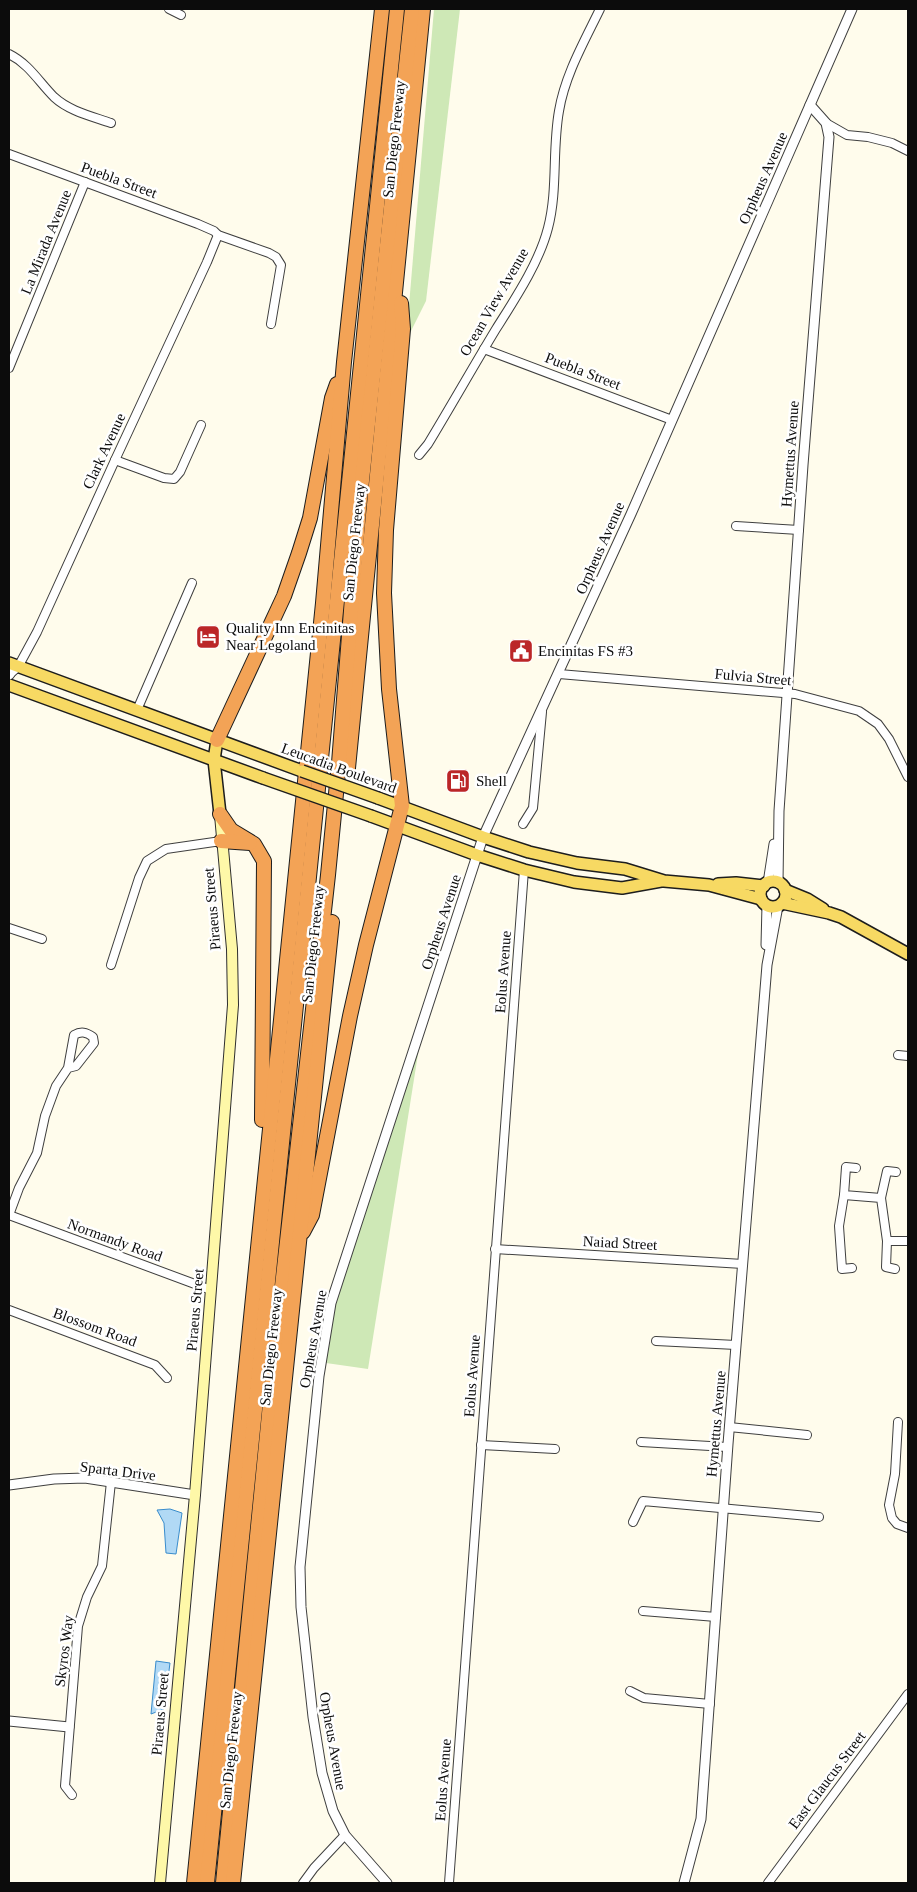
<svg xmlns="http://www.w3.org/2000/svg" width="917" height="1892" font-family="Georgia,serif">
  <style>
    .green { fill: #cee8b6 }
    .water { fill: #b1d9f5; stroke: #398ccc }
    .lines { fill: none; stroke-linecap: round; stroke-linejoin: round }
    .minor-casing { stroke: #3f3f3f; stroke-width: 10 }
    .tertiary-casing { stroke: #3f3f3f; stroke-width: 11 }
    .secondary-casing { stroke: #2e2e2e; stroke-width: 12 }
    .primary-casing { stroke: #1d1d1d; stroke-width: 14 }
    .motorway-casing { stroke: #1d1d1d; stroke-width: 16 }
    .minor { stroke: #fff; stroke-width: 8 }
    .tertiary { stroke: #fff; stroke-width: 9 }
    .secondary { stroke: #fef8a8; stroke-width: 10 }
    .primary { stroke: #f7d963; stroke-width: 11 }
    .motorway { stroke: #f3a356; stroke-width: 14 }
    .primary-bridge-casing { stroke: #1d1d1d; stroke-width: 14; stroke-linecap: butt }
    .primary-bridge { stroke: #f7d963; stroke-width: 11 }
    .labels { text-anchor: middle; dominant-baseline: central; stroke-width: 5; stroke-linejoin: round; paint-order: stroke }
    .street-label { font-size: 15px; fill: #0c0c0c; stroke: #fff }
    .poi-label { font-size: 15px; fill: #0c0c0c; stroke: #fff; text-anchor: start }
  </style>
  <rect width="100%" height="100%" fill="#fffcec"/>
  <g class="green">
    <path d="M434,9h26l-34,292 -20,40z"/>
    <path d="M425,1010l-57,359 -49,-7 1,-14z"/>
  </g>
  <g class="water">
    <path d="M170,1509l12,4 -6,41 -10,-1 -2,-30 -7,-13z"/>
    <path d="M156,1661l14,2 -6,46 -13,5z"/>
  </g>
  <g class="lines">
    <defs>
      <g id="minor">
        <path d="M169,9l12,6"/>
        <path d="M9,54c20,10 30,28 45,43 15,14 37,19 57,26"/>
        <path d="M826,123l21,12 21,2 24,6 16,8"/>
        <path d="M9,154l189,70 16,7 4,4 51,18 7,4 5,8 -10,59"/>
        <path d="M484,349l188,71"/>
        <path d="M9,368l76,-186"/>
        <path d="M419,455l9,-11c23,-38 45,-77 68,-115 19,-30 43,-66 52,-101 10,-38 4,-78 11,-117 6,-36 25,-69 41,-102"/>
        <path d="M115,460l49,18 10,1 6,-7 21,-47"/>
        <path d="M736,526l63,4"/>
        <path d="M10,674l8,-7 19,-35 79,-174 91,-196 11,-27"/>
        <path d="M559,674l236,20 64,17 19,13 11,15 19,38"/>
        <path d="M137,710l55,-127"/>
        <path d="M523,824l10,-16 9,-96"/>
        <path d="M9,928l33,11"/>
        <path d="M111,965l28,-87 8,-17 19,-12 55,-8"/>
        <path d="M898,1055l10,1"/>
        <path d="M856,1168l-10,-1 -2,28 37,3 6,43h21"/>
        <path d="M844,1195l-5,31 3,43 10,-1"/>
        <path d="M881,1198l6,-27 9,1"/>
        <path d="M9,1215l10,-27 18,-35 8,-37 11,-30 12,-18 6,-33c7,-4 12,-3 19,2l1,6 -18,23 -8,2"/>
        <path d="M9,1215l202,75"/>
        <path d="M887,1241l-1,26 9,2"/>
        <path d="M495,1249l248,15"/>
        <path d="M9,1310l146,55 12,13"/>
        <path d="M656,1341l80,4"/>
        <path d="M898,1422l-3,52 -6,31 3,13 5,6 11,4"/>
        <path d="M729,1427l78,8"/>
        <path d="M641,1442l86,5"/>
        <path d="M481,1445l74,4"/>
        <path d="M633,1522l10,-21 176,16"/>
        <path d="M643,1611l73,6"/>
        <path d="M630,1691l14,7 66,6"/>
        <path d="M72,1795l-7,-9 13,-160 9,-29 15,-31 9,-84"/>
        <path d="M303,1883l11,-15 31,-33"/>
        <path d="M449,1883l75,-1013"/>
        <path d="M768,1883l140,-189"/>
      </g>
      <g id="tertiary">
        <path d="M9,675l1,-1"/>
        <path d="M768,883l6,-39"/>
        <path d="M778,883l1,-72 24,-346 26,-328 -3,-14 -16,-18"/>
        <path d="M766,945l1,-40"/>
        <path d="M9,1485l45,-6 31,-1 110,17"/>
        <path d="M9,1721l60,6"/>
        <path d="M387,1883l-42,-48 -12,-24 -11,-38 -9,-56 -12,-110 -1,-40 19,-191 12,-73 152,-466 148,-323 221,-505"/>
        <path d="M684,1883l17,-64 27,-375 39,-479 11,-59"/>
      </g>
      <path id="secondary" d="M160,1883l35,-388 38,-490 -1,-56 -12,-134"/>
      <g id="primary">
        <path d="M9,663l293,108"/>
        <path d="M9,685l254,93"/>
        <path d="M217,740l-3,20 6,54"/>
        <path d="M378,798l105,39 46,15 48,11 48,6 39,12 45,4 52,14"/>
        <path d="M371,816l106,39 47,15 50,12 48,6 39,-7"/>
        <circle cx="773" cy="894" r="13"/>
        <path d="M718,884l18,-1 28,3"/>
        <path d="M785,890l22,9 16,10"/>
        <path d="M782,903l47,10 12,4 67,37"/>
      </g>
      <g id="motorway">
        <path d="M217,740l67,-144 15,-43 11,-35 22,-120 5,-14"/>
        <path d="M348,768l75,-759"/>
        <path d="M220,814l11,16 23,14 10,17 -2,259"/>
        <path d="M221,841l29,2"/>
        <path d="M303,1232l9,-17 38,-199 16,-71 36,-139 -13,-117 -5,-96 2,-63 17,-201 -2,-26"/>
        <path d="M194,1883l129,-1280 21,-241 38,-353"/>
        <path d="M207,1883l190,-1874"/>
        <path d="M223,1883l55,-561 50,-447 11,-112 20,-254 53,-500"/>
        <path d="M233,1883l99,-961"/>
      </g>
    </defs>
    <use href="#minor" class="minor-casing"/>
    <use href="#tertiary" class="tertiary-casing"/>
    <use href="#secondary" class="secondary-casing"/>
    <use href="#primary" class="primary-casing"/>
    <use href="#motorway" class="motorway-casing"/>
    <use href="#minor" class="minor"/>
    <use href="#tertiary" class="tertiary"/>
    <use href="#secondary" class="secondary"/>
    <use href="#primary" class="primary"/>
    <use href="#motorway" class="motorway"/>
    <defs>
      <g id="primary-bridge">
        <path d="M302,771l76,27"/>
        <path d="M263,778l108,38"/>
      </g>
    </defs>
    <use href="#primary-bridge" class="primary-bridge-casing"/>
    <use href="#primary-bridge" class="primary-bridge"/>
  </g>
  <defs>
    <symbol id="hotel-square" viewBox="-11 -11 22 22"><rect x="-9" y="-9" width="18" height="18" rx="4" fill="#bb2628" stroke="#fff"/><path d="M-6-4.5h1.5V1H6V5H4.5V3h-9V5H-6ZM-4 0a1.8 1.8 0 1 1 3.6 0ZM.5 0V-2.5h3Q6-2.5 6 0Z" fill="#fff"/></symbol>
    <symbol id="civic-square" viewBox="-11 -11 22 22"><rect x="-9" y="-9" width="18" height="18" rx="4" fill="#bb2628" stroke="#fff"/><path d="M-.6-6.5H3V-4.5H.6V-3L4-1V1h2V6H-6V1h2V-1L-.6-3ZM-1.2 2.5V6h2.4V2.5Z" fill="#fff"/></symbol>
    <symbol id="fuel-square" viewBox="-11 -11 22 22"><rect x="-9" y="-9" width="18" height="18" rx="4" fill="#bb2628" stroke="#fff"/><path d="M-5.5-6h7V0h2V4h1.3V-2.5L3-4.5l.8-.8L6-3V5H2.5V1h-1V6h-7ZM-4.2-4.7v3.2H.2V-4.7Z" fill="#fff"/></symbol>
  </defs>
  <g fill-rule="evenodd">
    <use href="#hotel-square" x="194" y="623" width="28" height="28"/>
    <use href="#civic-square" x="507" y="637" width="28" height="28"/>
    <use href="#fuel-square" x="444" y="767" width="28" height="28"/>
  </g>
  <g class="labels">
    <g class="street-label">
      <text transform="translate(394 139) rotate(-84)">San Diego Freeway</text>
      <text transform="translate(763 178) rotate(-66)">Orpheus Avenue</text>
      <text transform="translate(119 180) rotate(20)">Puebla Street</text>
      <text transform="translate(46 242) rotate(-68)">La Mirada Avenue</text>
      <text transform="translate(494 302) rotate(-60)">Ocean View Avenue</text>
      <text transform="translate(583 371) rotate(21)">Puebla Street</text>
      <text transform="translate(104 451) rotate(-65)">Clark Avenue</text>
      <text transform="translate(790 454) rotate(-86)">Hymettus Avenue</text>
      <text transform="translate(354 542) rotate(-84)">San Diego Freeway</text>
      <text transform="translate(600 548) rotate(-66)">Orpheus Avenue</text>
      <text transform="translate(753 677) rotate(5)">Fulvia Street</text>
      <text transform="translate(339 768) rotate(20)">Leucadia Boulevard</text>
      <text transform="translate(212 909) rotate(-95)">Piraeus Street</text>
      <text transform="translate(441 922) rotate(-72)">Orpheus Avenue</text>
      <text transform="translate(313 944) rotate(-84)">San Diego Freeway</text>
      <text transform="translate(503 972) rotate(-86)">Eolus Avenue</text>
      <text transform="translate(115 1240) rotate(20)">Normandy Road</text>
      <text transform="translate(620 1243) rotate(3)">Naiad Street</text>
      <text transform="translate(195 1310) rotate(-85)">Piraeus Street</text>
      <text transform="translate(95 1327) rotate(20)">Blossom Road</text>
      <text transform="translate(313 1339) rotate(-80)">Orpheus Avenue</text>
      <text transform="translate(271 1347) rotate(-84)">San Diego Freeway</text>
      <text transform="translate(472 1376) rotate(-86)">Eolus Avenue</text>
      <text transform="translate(716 1424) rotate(-85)">Hymettus Avenue</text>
      <text transform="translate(118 1471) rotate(7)">Sparta Drive</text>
      <text transform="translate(64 1651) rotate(-83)">Skyros Way</text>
      <text transform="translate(160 1714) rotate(-85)">Piraeus Street</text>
      <text transform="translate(333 1741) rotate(80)">Orpheus Avenue</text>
      <text transform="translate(231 1750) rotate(-84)">San Diego Freeway</text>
      <text transform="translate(443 1780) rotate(-86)">Eolus Avenue</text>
      <text transform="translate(827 1780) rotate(-53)">East Glaucus Street</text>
    </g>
    <g class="poi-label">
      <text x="226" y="628">Quality Inn Encinitas<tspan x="226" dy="17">Near Legoland</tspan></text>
      <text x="538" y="651">Encinitas FS #3</text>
      <text x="476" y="781">Shell</text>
    </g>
  </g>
  <rect width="917" height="1892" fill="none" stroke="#0c0c0c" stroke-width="20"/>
</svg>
